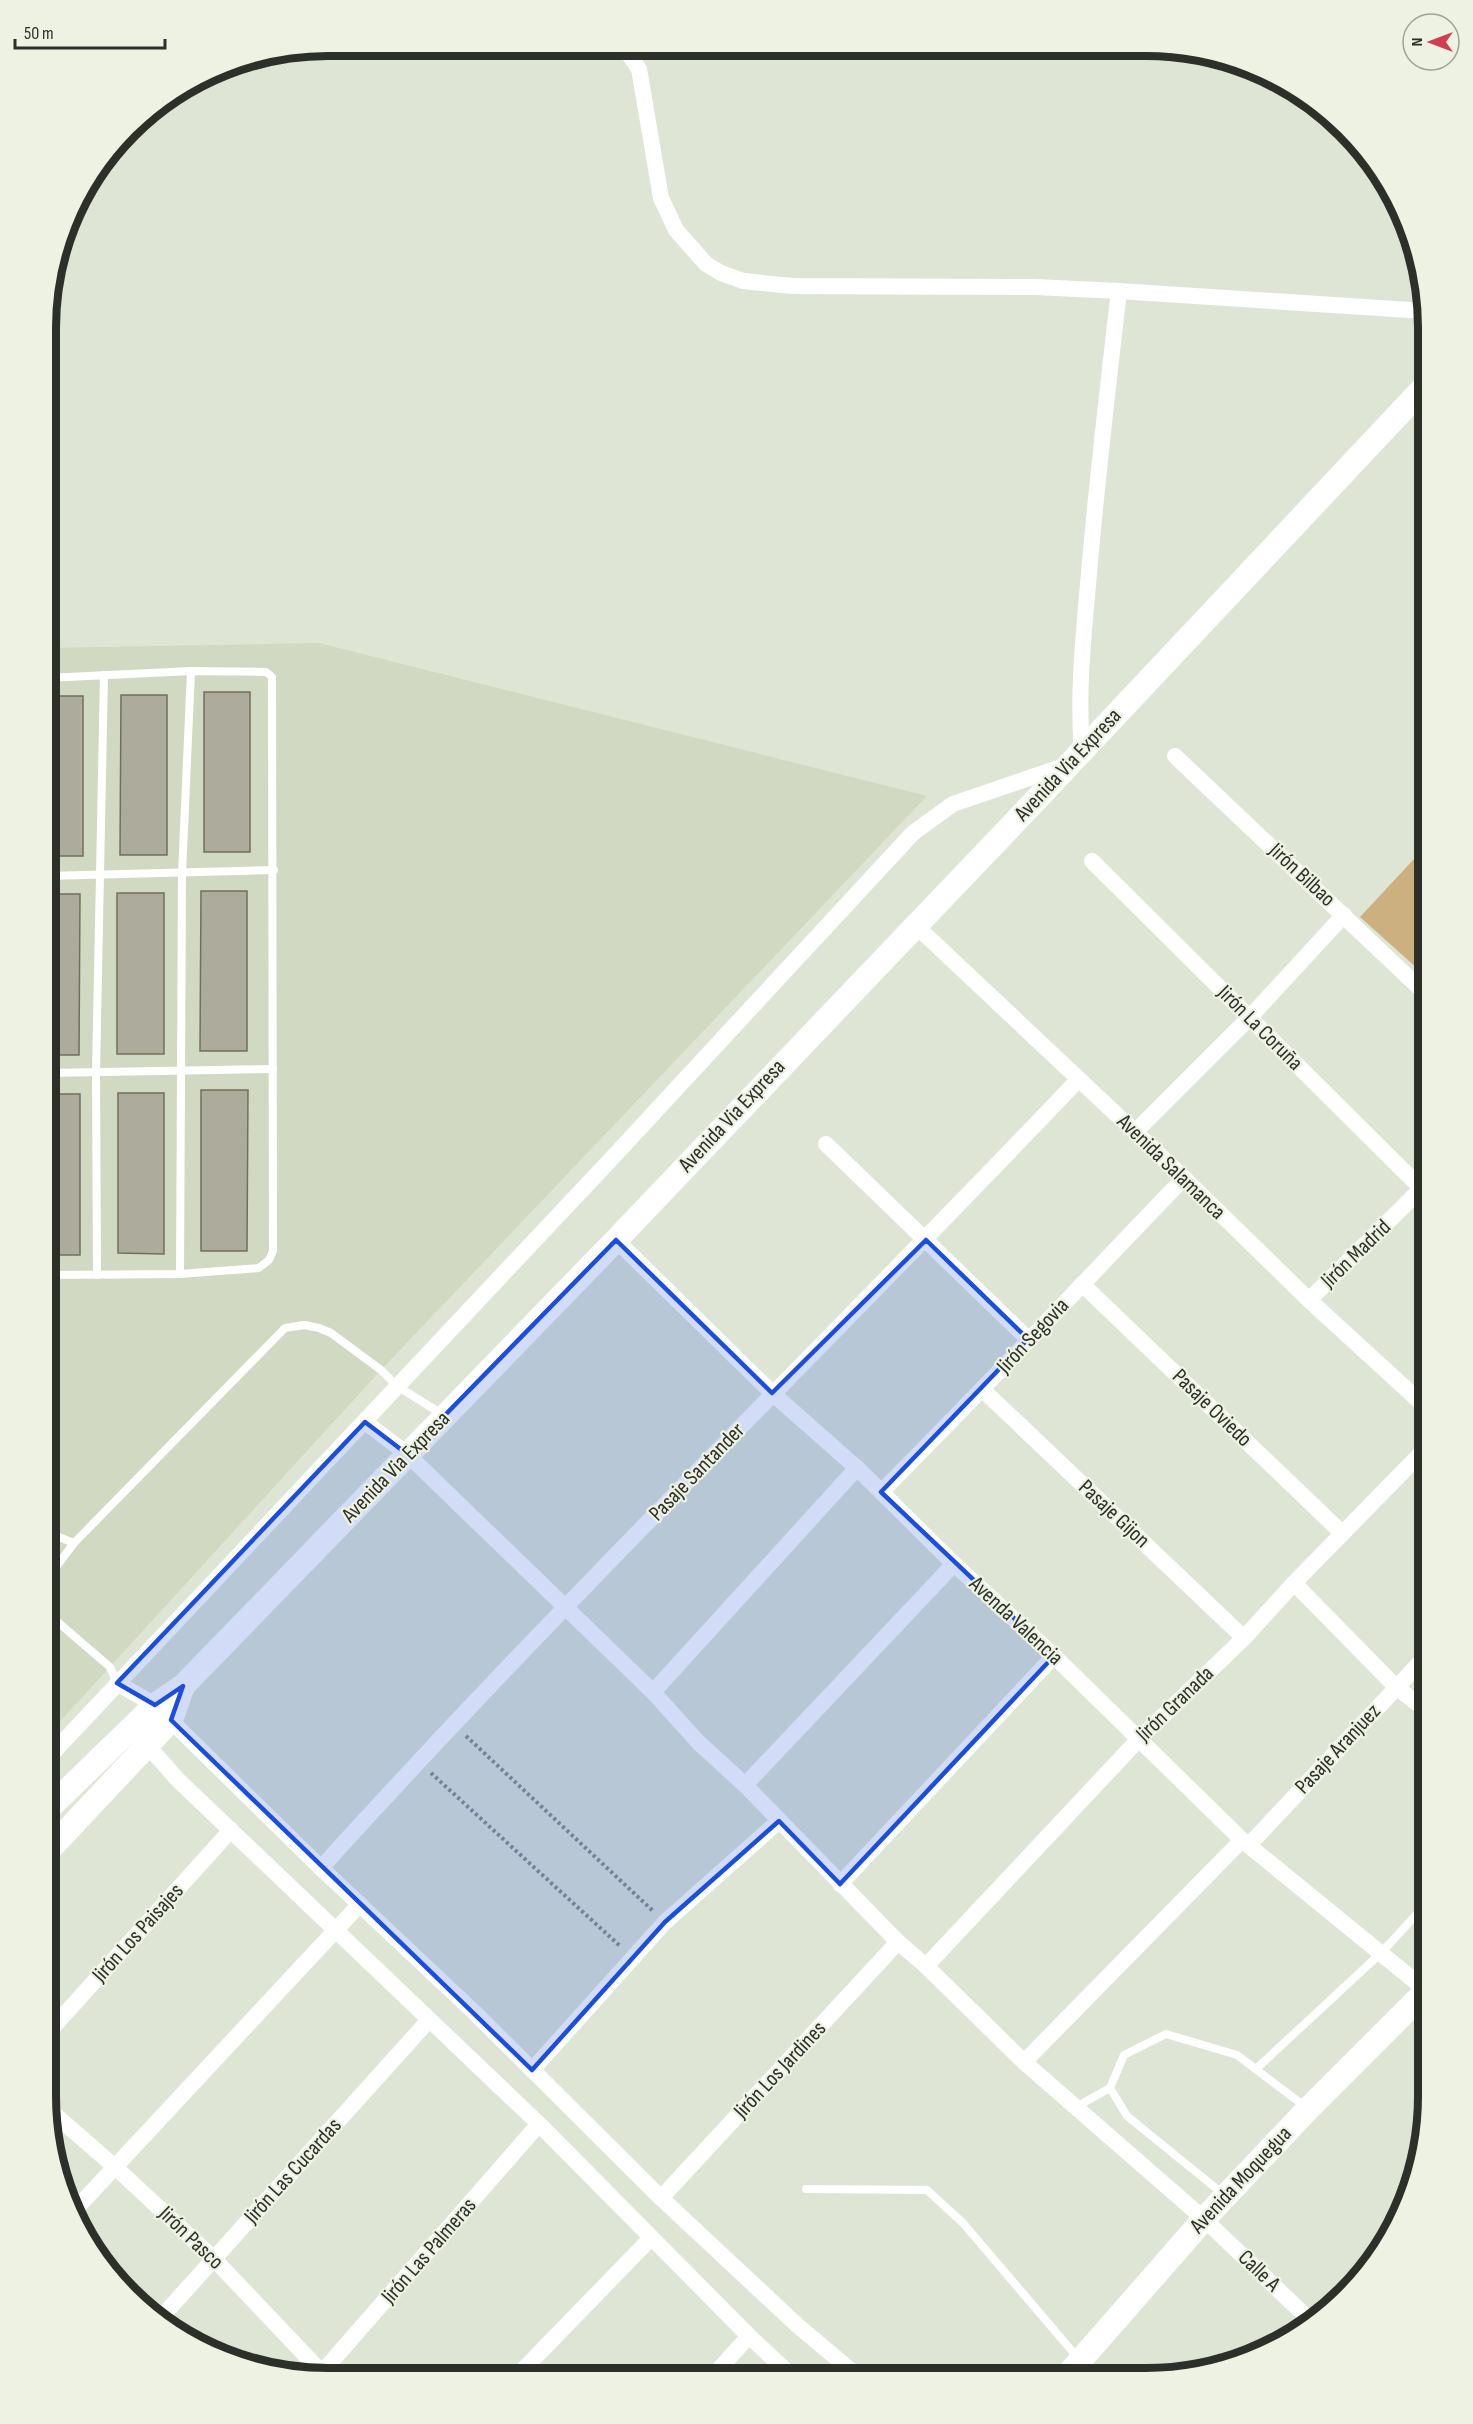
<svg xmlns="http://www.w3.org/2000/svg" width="1473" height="2424" font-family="'Sofia Sans Condensed',sans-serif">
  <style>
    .built { fill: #d2d9c2 }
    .green { fill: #ccb080 }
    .building { fill: #adab9c; stroke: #716f60; stroke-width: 1.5 }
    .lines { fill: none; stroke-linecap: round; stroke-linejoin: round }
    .path { stroke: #8b8f83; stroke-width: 4; stroke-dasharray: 3 3; stroke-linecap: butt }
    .lane { stroke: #fff; stroke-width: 8 }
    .street { stroke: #fff; stroke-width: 16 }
    .secondary { stroke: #fff; stroke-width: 24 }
    .marked { fill: #1d4ed8; fill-opacity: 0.2; stroke: #1d4ed8; stroke-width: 4.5; stroke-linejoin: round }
    .labels { text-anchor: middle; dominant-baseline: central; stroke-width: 4.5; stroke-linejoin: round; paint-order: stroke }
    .street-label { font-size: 22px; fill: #2d2f29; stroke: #edf2e2 }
    .rim { fill: none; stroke: #2d2f29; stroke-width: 8 }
  </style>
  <rect width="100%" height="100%" fill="#dfe5d5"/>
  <path class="built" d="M319,643l608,153 -546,574 -336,368 2,-1090z"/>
  <path class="green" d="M1428,844v134l-68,-61z"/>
  <g class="building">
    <rect x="204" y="692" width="46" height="160"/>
    <path d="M121,695h46v160h-47z"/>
    <rect x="47" y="696" width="36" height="160"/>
    <path d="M201,891h46v160h-47z"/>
    <rect x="117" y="893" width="47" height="161"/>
    <path d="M47,894h33l-1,161h-33z"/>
    <path d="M201,1090h47l-1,161h-46z"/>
    <path d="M118,1093h46v161l-46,-1z"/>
    <rect x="46" y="1094" width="34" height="161"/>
  </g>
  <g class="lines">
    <g class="path">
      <path d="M466,1736l187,175"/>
      <path d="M431,1773l189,173"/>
    </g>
    <g class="lane">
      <path d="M47,876l227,-6"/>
      <path d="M46,1073l227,-4"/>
      <path d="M180,1274l2,-400 9,-203"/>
      <path d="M46,1275l134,-1 79,-6 10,-8 4,-9 -1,-574 -6,-5 -75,-1 -144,7"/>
      <path d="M97,1275l-1,-202 8,-398"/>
      <path d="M74,1543l211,-215 19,-3 15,3 12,5 50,37 16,16 45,28"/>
      <path d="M46,1586l7,-15 21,-28 -28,-11"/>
      <path d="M46,1612l64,55 7,16"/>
      <path d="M1256,2069l125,-116 46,-50"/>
      <path d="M1076,2107l34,-19"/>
      <path d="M806,2189l121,1 36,33 115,135"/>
      <path d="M1223,2194l-96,-78 -17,-28 14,-33 42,-21 71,21 70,53"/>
    </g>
    <g class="street">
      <path d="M623,46l16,23 22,129 15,32 30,34 15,9 22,8 49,5 243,1 84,4 306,20"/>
      <path d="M1082,751c-5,-60 2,-119 7,-178 8,-94 19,-188 30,-282"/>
      <path d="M1175,756l253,240"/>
      <path d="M1092,861l336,334"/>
      <path d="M914,924l270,254 125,122 119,109"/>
      <path d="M1135,1132l115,-115 94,-102"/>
      <path d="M826,1144l202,195"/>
      <path d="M616,1240l156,153 85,75 97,96 100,92 188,184 185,151"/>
      <path d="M1082,1284l260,249"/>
      <path d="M1309,1300l119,-118"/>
      <path d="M983,1390l261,248"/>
      <path d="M365,1422l42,32 246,238 45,50 47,43 153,157 28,24 98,96 180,157 109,104"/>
      <path d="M881,1492c103,-103 202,-209 303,-314"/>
      <path d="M1294,1583l101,103 33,26"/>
      <path d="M117,1683l38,22 166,163 153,144 187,186 136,127 63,53"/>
      <path d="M653,1692l204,-224"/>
      <path d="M141,1738l37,42 361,344 210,212 45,42"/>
      <path d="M45,1761l568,-604 300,-324 40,-29 114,-39"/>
      <path d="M745,1785l209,-221"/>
      <path d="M1249,1845l179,-191"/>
      <path d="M321,1868c244,-270 506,-524 757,-788"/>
      <path d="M840,1884l214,-228"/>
      <path d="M926,1966l213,-227 105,-101 50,-55 134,-137"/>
      <path d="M45,2036l186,-206"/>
      <path d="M1024,2062l218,-222"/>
      <path d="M532,2070l133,-148 114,-101"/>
      <path d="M47,2108l67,58 100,93 112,118"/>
      <path d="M661,2198l237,-256"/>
      <path d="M72,2213l288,-309"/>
      <path d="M157,2322l272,-302"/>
      <path d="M318,2377l221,-253"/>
      <path d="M516,2377l135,-139"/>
      <path d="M711,2378l38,-42"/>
    </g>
    <g class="secondary">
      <path d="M45,1812l110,-107 28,-19"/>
      <path d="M45,1854l126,-134 12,-34 433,-446 418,-438 394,-419"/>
      <path d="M1064,2379l140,-160 104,-110 119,-119"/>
    </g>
  </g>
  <path class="marked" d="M616,1240l156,153 154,-153 102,99 -147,153 173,164 -214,228 -61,-63 -114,101 -133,148 -361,-350 12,-34 -28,19 -38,-22 248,-261 42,32z"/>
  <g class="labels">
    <g class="street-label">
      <text transform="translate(1068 765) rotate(-47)">Avenida Via Expresa</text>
      <text transform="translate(1302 875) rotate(43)">Jirón Bilbao</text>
      <text transform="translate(1260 1028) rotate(45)">Jirón La Coruña</text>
      <text transform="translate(732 1116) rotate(-47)">Avenida Via Expresa</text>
      <text transform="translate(1171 1167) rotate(44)">Avenida Salamanca</text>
      <text transform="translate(1356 1254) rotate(-44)">Jirón Madrid</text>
      <text transform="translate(1033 1336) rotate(-47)">Jirón Segovia</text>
      <text transform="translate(1212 1408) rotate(44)">Pasaje Oviedo</text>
      <text transform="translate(396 1467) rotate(-46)">Avenida Via Expresa</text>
      <text transform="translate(697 1472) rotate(-46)">Pasaje Santander</text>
      <text transform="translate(1114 1514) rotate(43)">Pasaje Gijon</text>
      <text transform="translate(1016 1621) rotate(43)">Avenda Valencia</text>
      <text transform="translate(1175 1704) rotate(-44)">Jirón Granada</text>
      <text transform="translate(1338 1749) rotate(-47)">Pasaje Aranjuez</text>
      <text transform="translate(138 1933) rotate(-48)">Jirón Los Paisajes</text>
      <text transform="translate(780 2070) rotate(-47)">Jirón Los Jardines</text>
      <text transform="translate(293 2171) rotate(-48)">Jirón Las Cucardas</text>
      <text transform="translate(1241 2180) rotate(-47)">Avenida Moquegua</text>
      <text transform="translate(191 2238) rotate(44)">Jirón Pasco</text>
      <text transform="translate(429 2251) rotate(-49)">Jirón Las Palmeras</text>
      <text transform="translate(1259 2271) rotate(44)">Calle A</text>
    </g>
  </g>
  <path d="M0 0H1473V2424H0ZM328 56H1146A272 272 0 0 1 1418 328V2096A272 272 0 0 1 1146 2368H328A272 272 0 0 1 56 2096V328A272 272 0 0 1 328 56Z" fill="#edf2e2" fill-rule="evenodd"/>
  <path class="rim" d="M328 56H1146A272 272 0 0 1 1418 328V2096A272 272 0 0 1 1146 2368H328A272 272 0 0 1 56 2096V328A272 272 0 0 1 328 56Z"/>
  <g transform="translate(1431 42) rotate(270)"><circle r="28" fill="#edf2e2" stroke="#a0a498" stroke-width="1.5"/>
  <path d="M0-4.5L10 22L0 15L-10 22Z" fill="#cf3e51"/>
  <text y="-9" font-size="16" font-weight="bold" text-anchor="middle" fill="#2d2f29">N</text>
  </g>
  <path d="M15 39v9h150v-9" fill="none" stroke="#2d2f29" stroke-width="3"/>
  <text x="24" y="39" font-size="18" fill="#2d2f29" stroke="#edf2e2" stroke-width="4.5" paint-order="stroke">50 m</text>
</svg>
